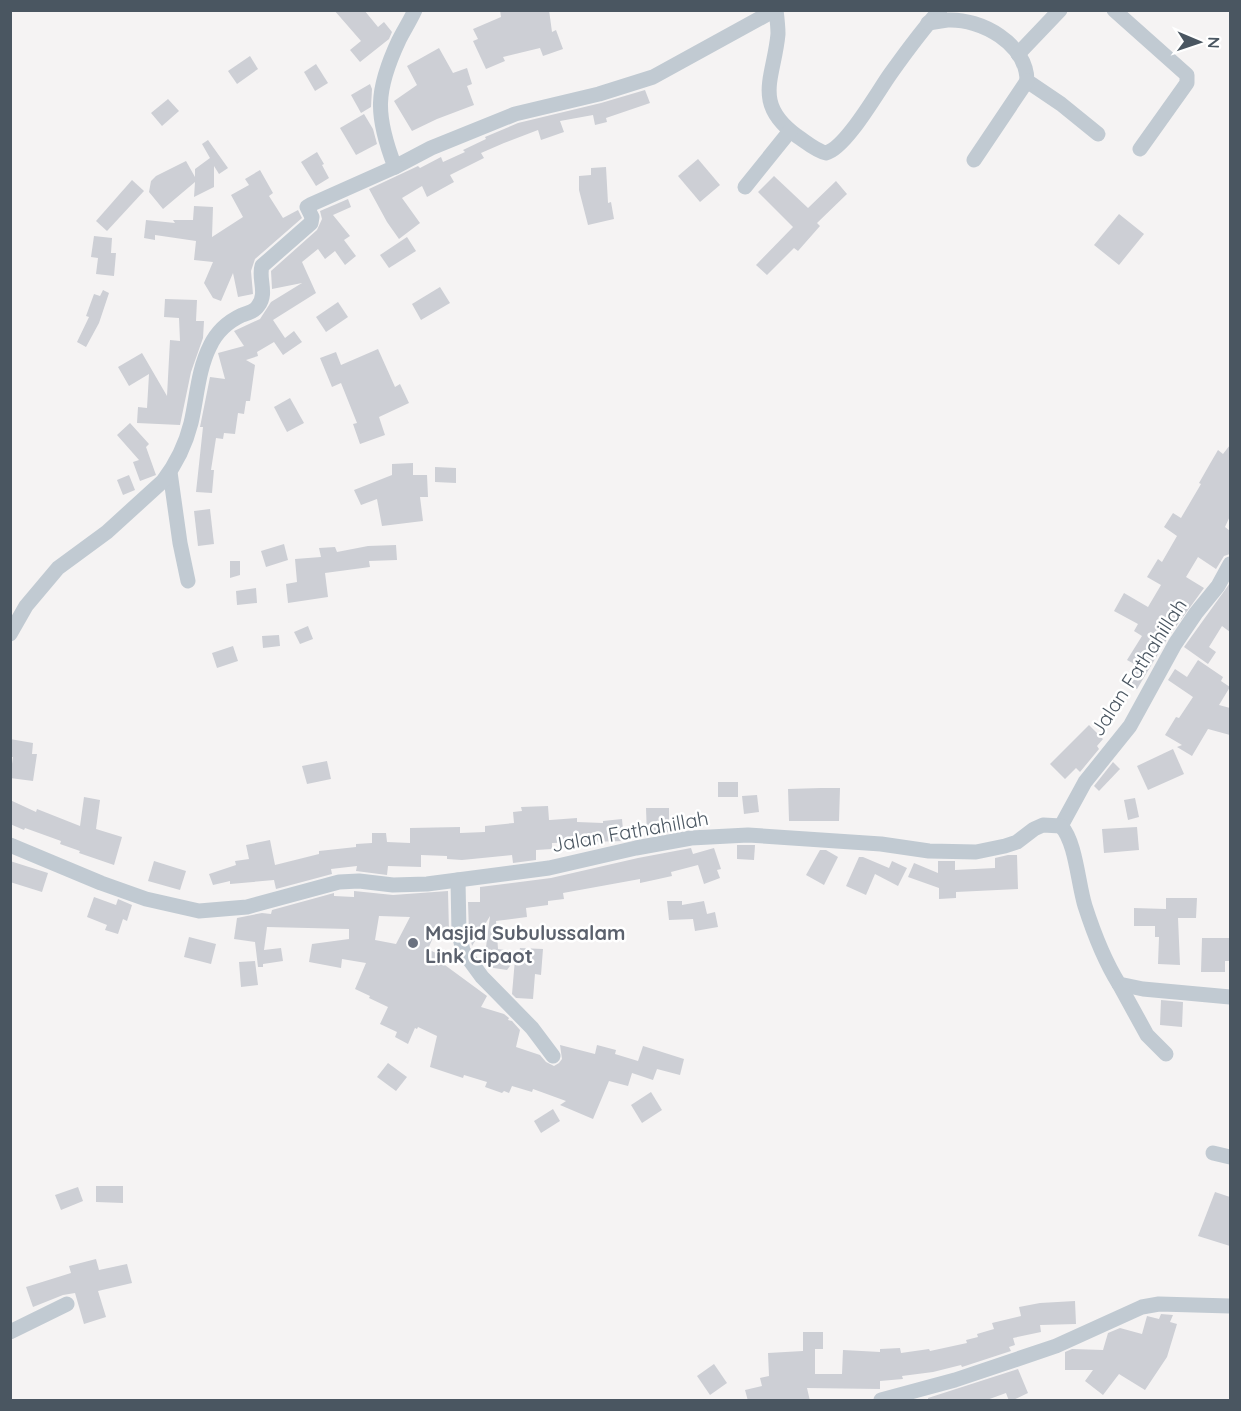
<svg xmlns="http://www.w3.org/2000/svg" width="1241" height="1411" font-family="Quicksand,sans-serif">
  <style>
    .building { fill: #cdcfd5; fill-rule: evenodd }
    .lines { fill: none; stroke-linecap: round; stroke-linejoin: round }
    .minor { stroke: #c1cad2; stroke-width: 15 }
    .worship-dot { fill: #6b7280; stroke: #fff; stroke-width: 2 }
    .labels { text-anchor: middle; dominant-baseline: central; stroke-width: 5; stroke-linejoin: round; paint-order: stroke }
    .street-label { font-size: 20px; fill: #4a5661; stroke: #fff }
    .worship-label { font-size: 20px; font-weight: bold; fill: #5b616d; stroke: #fff; text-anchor: start }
  </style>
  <rect width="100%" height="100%" fill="#f5f3f3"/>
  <g class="building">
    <path d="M334,10h30l14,17 6,-5 8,10 -3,7 -29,23 -10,-12 11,-9z"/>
    <path d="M500,10h49l3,22 4,-2 7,19 -20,7 -3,-8 -37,9 2,4 -19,8 -13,-28 5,-2 -5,-10 28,-12z"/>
    <path d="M439,48l14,25 14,-5 5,16 -5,2 7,19 -37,14 -25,12 -18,-30 23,-16 -10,-19z"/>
    <path d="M250,56l8,13 -21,15 -9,-13z"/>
    <path d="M316,64l12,19 -13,8 -11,-19z"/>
    <path d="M370,84l2,5 -1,18 -10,6 -10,-18z"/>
    <path d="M645,90l5,13 -44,15 1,4 -12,3 -2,-10 -33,6 4,11 -23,8 -3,-10 -34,13 -23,10 3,5 -34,17 4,7 -27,15 -5,-11 -20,12 18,25 -21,16 -12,-17 -18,-33 49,-23 2,2 21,-11 2,5 22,-10 -2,-2 23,-11 -1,-2 33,-14 83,-20z"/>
    <path d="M168,99l11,12 -17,15 -11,-13z"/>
    <path d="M364,114l9,15 4,15 -21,11 -16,-27z"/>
    <path d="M208,140l20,28 -9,6 -5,-8v21l-20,10 1,-15 -32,27 -14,-17 2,-11 5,-5 30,-15 9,16v-8l15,-11 -8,-14z"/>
    <path d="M317,152l7,12 -2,1 7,13 -13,8 -15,-24z"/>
    <path d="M698,159l22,26 -20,17 -22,-26z"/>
    <path d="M606,167l2,36 3,-1 3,17 -26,6 -9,-35v-14l12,-1v-7z"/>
    <path d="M260,170l13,23 -4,3 14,22 15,-8 4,8 -47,41 -4,12 2,23 -15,3 -5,-24 -12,28 -8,-3 -9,-15 9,-21 -19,-2 2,-19 -41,-6v5l-11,-2 2,-18 29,3 -2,-3h20l1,-14 19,1 -1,30 31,-20 -12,-22 18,-10 -4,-6z"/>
    <path d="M774,176l34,32 28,-27 11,13 -30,29 3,3 -22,25 -4,-3 -27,27 -11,-10 37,-38 -35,-35z"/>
    <path d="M132,180l12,11 -37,40 -11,-10z"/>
    <path d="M348,199l3,8 -18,8 17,21 -6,4 12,16 -11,9 -10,-14 -10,8 -7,-10 -16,13 14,31 -43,27 12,18 9,-7 8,11 -19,13 -9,-13 -17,10 1,4 -12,4 9,5 -5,36h-4l-2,13 -6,-1 -3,21 -11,-1 -1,6 -7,-1 -5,32h3l-2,23 -16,-1 7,-65h-3l10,-50 15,2 -7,-26 26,-7 -10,-15 26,-12 11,-17 31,-19 -30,6 -1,-18 46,-41 5,-11 -2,-8z"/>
    <path d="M1119,214l25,20 -25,31 -25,-20z"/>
    <path d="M94,236l18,2 -1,15h5l-2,23 -18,-2 2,-16 -7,-1z"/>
    <path d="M407,237l9,14 -27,17 -9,-13z"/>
    <path d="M440,287l10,16 -29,17 -9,-16z"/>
    <path d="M103,290l6,3 -10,30 -13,24 -9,-5 12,-25 -3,-1 8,-22 6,2z"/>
    <path d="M165,299l32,1 -1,21h8l-1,17 -12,34 -11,53 -43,-2 1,-16 9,1 2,-34 -20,12 -11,-19 24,-14 25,43 3,-56 10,1 -1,-23 -15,-1z"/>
    <path d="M338,302l10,15 -22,15 -10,-15z"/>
    <path d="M378,349l17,38 5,-3 9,19 -30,14 6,18 -25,9 -7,-20 4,-1 -16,-40 -9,4 -12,-29 16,-6 5,13z"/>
    <path d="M290,398l14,25 -17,9 -13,-25z"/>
    <path d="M130,423l19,21 -3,3 10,28 -16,6 -7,-19 6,-2 -22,-25z"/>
    <path d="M1230,445v71l-5,11 5,4v23l-6,2 -8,13 -18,-12 -12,20 18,11 -37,51 -30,50 -10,-7 11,-16 -11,-6 15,-24 -8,-5 4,-7 -24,-13 10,-18 24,14 13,-22 -14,-8 11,-18 4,3 15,-26 -13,-9 9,-14 8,5 20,-34 -2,-1 12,-21 7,-12 5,4z"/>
    <path d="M413,463v12h14l1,22h-8l3,24 -41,5 -5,-27 -16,6 -7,-15 38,-15v-11z"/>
    <path d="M435,467l21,1v15l-21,-1z"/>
    <path d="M129,475l6,15 -12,5 -6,-15z"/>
    <path d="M210,509l4,35 -16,2 -4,-35z"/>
    <path d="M284,544l4,16 -22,7 -5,-16z"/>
    <path d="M396,545l1,15 -28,1 1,6 -45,6 3,24 -40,6 -2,-19 11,-2 -2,-23 26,-2 -2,-9 16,-1 2,5 31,-6z"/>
    <path d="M230,561h10v14l-10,3z"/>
    <path d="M1230,583v49l-8,-6 -13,21 7,5 -8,12 -24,-17z"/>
    <path d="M256,588l1,15 -20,2 -1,-14z"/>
    <path d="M308,626l5,13 -13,5 -6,-12z"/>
    <path d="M279,635l1,11 -17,2 -1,-12z"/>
    <path d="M233,646l5,15 -21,7 -5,-15z"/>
    <path d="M1198,660l25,17 -2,4 9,6 -11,18 11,3v27l-22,-6 -16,27 -15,-9 5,-2 -17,-10 11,-18 3,1 14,-21 -25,-17 7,-11 12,8z"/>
    <path d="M1089,725l14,14 -6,7 2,3 -19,23 -4,-4 -11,11 -15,-15z"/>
    <path d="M10,739l23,4 -1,11h5l-4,27 -23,-3 3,-21h-3z"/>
    <path d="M1173,749l11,25 -36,16 -11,-24z"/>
    <path d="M327,761l4,18 -24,5 -5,-18z"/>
    <path d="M1113,762l7,7 -21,22 -5,-5z"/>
    <rect x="718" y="782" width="20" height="15"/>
    <path d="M821,788h19l-1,33h-50l-1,-32z"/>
    <path d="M757,795l2,17 -15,2 -2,-18z"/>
    <path d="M84,797l16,3 -4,29 26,8 -8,28 -35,-12 1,-2 -20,-7 1,-3 -36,-13 -1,2 -14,-6v-24l26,12 1,-3 43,17z"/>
    <path d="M1135,798l4,19 -11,3 -4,-20z"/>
    <path d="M548,806l1,14h1l27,-2v4l26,1v-2l19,-2 2,22 -72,2v6l-16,1v10l-23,3 -1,-8 -50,5 -15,-1v-3l-26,-1v12l-33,-1 -1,9 -31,-4 1,-5 -26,3 1,5 -56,15 -2,-9 -44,4v-3l-17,4 -4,-11 27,-9 -1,-4 14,-2 -3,-14 24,-5 5,25 44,-11v-3l37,-4v-3l16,-1v-10h14l1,9 23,1v-15l50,-1v6l25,-1v-6l29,-3 -1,-11 9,-1 -1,-4z"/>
    <path d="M646,808h23v24l-22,4z"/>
    <path d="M1137,827l2,23 -35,3 -2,-24z"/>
    <path d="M737,845h18l-1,15 -17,-1z"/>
    <path d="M691,848l2,6 21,-6 7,21 -4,1 3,8 -16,6 -6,-19 -27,7 1,4 -18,4 -14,3v-4l-77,14 1,6 -16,2v4l-22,3 1,9 -31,4 2,28 21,3 1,-4 23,1 -2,26 -6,-1 -2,25 -17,-1 -4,-4 3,-35 -8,11 -20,-3 -3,-4 6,-47 -18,30 -3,-14 -1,-30h12v-15l71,-9 87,-20z"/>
    <path d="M820,850h6l12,7 -14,28 -18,-10z"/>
    <path d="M1008,855h9l1,34 -62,3v6l-17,1v-11l-31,-11 6,-14 24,10v-12h17v9l40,-2v-10z"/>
    <path d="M859,857h4l26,11 3,-7 15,7 -9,18 -23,-12 -9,21 -20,-9z"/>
    <path d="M10,861l38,12 -6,19 -32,-10z"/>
    <path d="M154,861l32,10 -6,19 -32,-9z"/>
    <path d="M354,891l39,4 55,-4 1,41 -13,-1 -8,18 23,12 -13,-1 49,36 -6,11 23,7 5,4 -1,2 4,1 8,9 -4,17 24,8 6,7 8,4 5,-3 3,-4 -2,-14 35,9 2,-9 19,5 -1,4 23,7 5,-15 41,13 -4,16 -23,-6 -4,11 -21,-7 -4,13 -19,-5 -16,38 -33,-14 6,-4 -33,-12 -1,3 -20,-6 -3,7 -5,-2 -2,2 -17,-6 2,-5 -23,-7 -1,3 -33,-11 7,-31 -19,-9 -1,2 -2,-1 -7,16 -13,-7 2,-5 -17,-8 8,-17 -19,-9 1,-2 -15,-7 11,-26 -24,-4 -1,9 -32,-6 3,-18 37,-5v-10l-82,-2 -3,23 17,-2 2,13 -20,3v3h-5l-3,-25 -21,-3 3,-21 25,-5 9,1 1,-4 62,-17v3l20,1zM379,916l31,1 -14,27 -21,-4z"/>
    <path d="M94,897l22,8 2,-6 14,6 -5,16 -4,-2 -5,15 -13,-4 2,-5 -20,-8z"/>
    <path d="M1166,898h31l-1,20h-18l2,47 -22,-1 1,-27h-4v-11h-21v-18l32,1z"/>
    <path d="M667,901h15v4l22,-4 3,13 8,-2 3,15 -23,4 -2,-12 -24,1z"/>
    <path d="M189,937l27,7 -5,20 -27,-7z"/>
    <path d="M1202,938h28v23h-5v11h-24z"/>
    <path d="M255,961l3,24 -17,2 -2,-25z"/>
    <path d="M1161,1000l22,2 -1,25 -22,-2z"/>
    <path d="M388,1063l19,14 -11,14 -19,-14z"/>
    <path d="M651,1092l11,18 -20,13 -11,-18z"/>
    <path d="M553,1109l7,12 -19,12 -7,-12z"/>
    <path d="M96,1186h27v17l-27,-1z"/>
    <path d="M78,1187l5,14 -22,9 -6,-15z"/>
    <path d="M1215,1192l15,5v49l-32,-10z"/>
    <path d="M96,1259l3,11 28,-6 5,19 -34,8 8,26 -22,7 -9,-31 -12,2 -30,12 -7,-20 45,-14 -2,-7z"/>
    <path d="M1075,1301l1,23 -36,1 1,7 -28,6 2,7 -6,2 2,4 -49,16 -1,-2 -28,7 -31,4 1,3 -23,2v8l-73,-1 3,13h-62l-3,-11 17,-4 -2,-8 9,-2 -1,-23 35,-2v-19h20v17h-8v25h27l1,-24 37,2v-3l20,-1 1,5 28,-4 1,2 37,-8 -1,-3 12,-3 -1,-3 17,-5 -2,-6 29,-7 -2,-9 21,-4z"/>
    <path d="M1161,1314l12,1 -3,7 7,2 -10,33 -22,33 -26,-16 -16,21 -18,-14 8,-11h-28v-18l7,-3 31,1 5,-17 12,-5 22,6 5,-18 12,3z"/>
    <path d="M714,1364l13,19 -17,12 -13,-19z"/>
    <path d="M1018,1369l10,24 -17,8h-2l-3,-8 -22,8h-56v-3z"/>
  </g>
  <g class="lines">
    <g class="minor">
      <path d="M776,10c1,8 2,16 2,24 -4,44 -26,69 19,102 9,6 19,15 29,17 20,-5 52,-62 65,-80 15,-21 31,-43 49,-63"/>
      <path d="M1114,10l73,65v8l-47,66"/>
      <path d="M928,23c6,-1 13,-2 19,-3 34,-2 80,24 80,61l34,23 37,30"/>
      <path d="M1018,54l42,-44"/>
      <path d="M974,160l53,-79"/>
      <path d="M395,167l36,-19 84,-34 84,-20 54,-17 122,-67"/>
      <path d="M745,187l45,-56"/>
      <path d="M170,472l10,71 8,38"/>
      <path d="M10,634l16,-28 32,-38 49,-36 56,-51c13,-17 23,-38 28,-58 6,-26 7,-53 19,-77 7,-15 17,-24 32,-31 6,-2 13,-4 16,-9 10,-13 0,-27 4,-40l49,-43 1,-6 -5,-10 5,-3 83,-37c-20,-52 -20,-76 4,-127 5,-10 11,-19 16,-30"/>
      <path d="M1061,826l24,-44 45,-56 45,-82 21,-31 22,-27 12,-22"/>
      <path d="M1061,826c15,16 17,58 24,80 9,28 19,54 34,78l24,5 87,8"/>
      <path d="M10,845l91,38 45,16 53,12 48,-4 92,-25 20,-1 34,4 34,-1 122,-16 87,-20 55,-10 57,-3 133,9 48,7 47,1 29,-6 12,-4 17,-13 9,-4 18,1"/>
      <path d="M458,880l1,53 4,18 19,26 50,51 21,28"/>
      <path d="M1119,984l28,51 19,19"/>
      <path d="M1213,1153l17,4"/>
      <path d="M10,1332l57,-28"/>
      <path d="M881,1400l74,-20 101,-34 86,-39 17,-3 71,2"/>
    </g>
  </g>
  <circle class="worship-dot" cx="413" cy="943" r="6"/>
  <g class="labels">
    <g class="street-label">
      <text transform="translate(1138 667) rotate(-57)">Jalan Fathahillah</text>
      <text transform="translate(630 831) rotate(-10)">Jalan Fathahillah</text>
    </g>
    <g class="worship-label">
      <text x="425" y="932">Masjid Subulussalam<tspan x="425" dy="23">Link Cipaot</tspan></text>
    </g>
  </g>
  <rect width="1241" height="1411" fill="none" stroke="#4a5661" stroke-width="24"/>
  <g transform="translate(1199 42) rotate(92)" stroke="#ffffff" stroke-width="4.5" paint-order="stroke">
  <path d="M0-4.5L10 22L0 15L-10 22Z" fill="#4a5661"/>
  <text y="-9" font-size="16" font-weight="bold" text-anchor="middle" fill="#4a5661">N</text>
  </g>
</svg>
